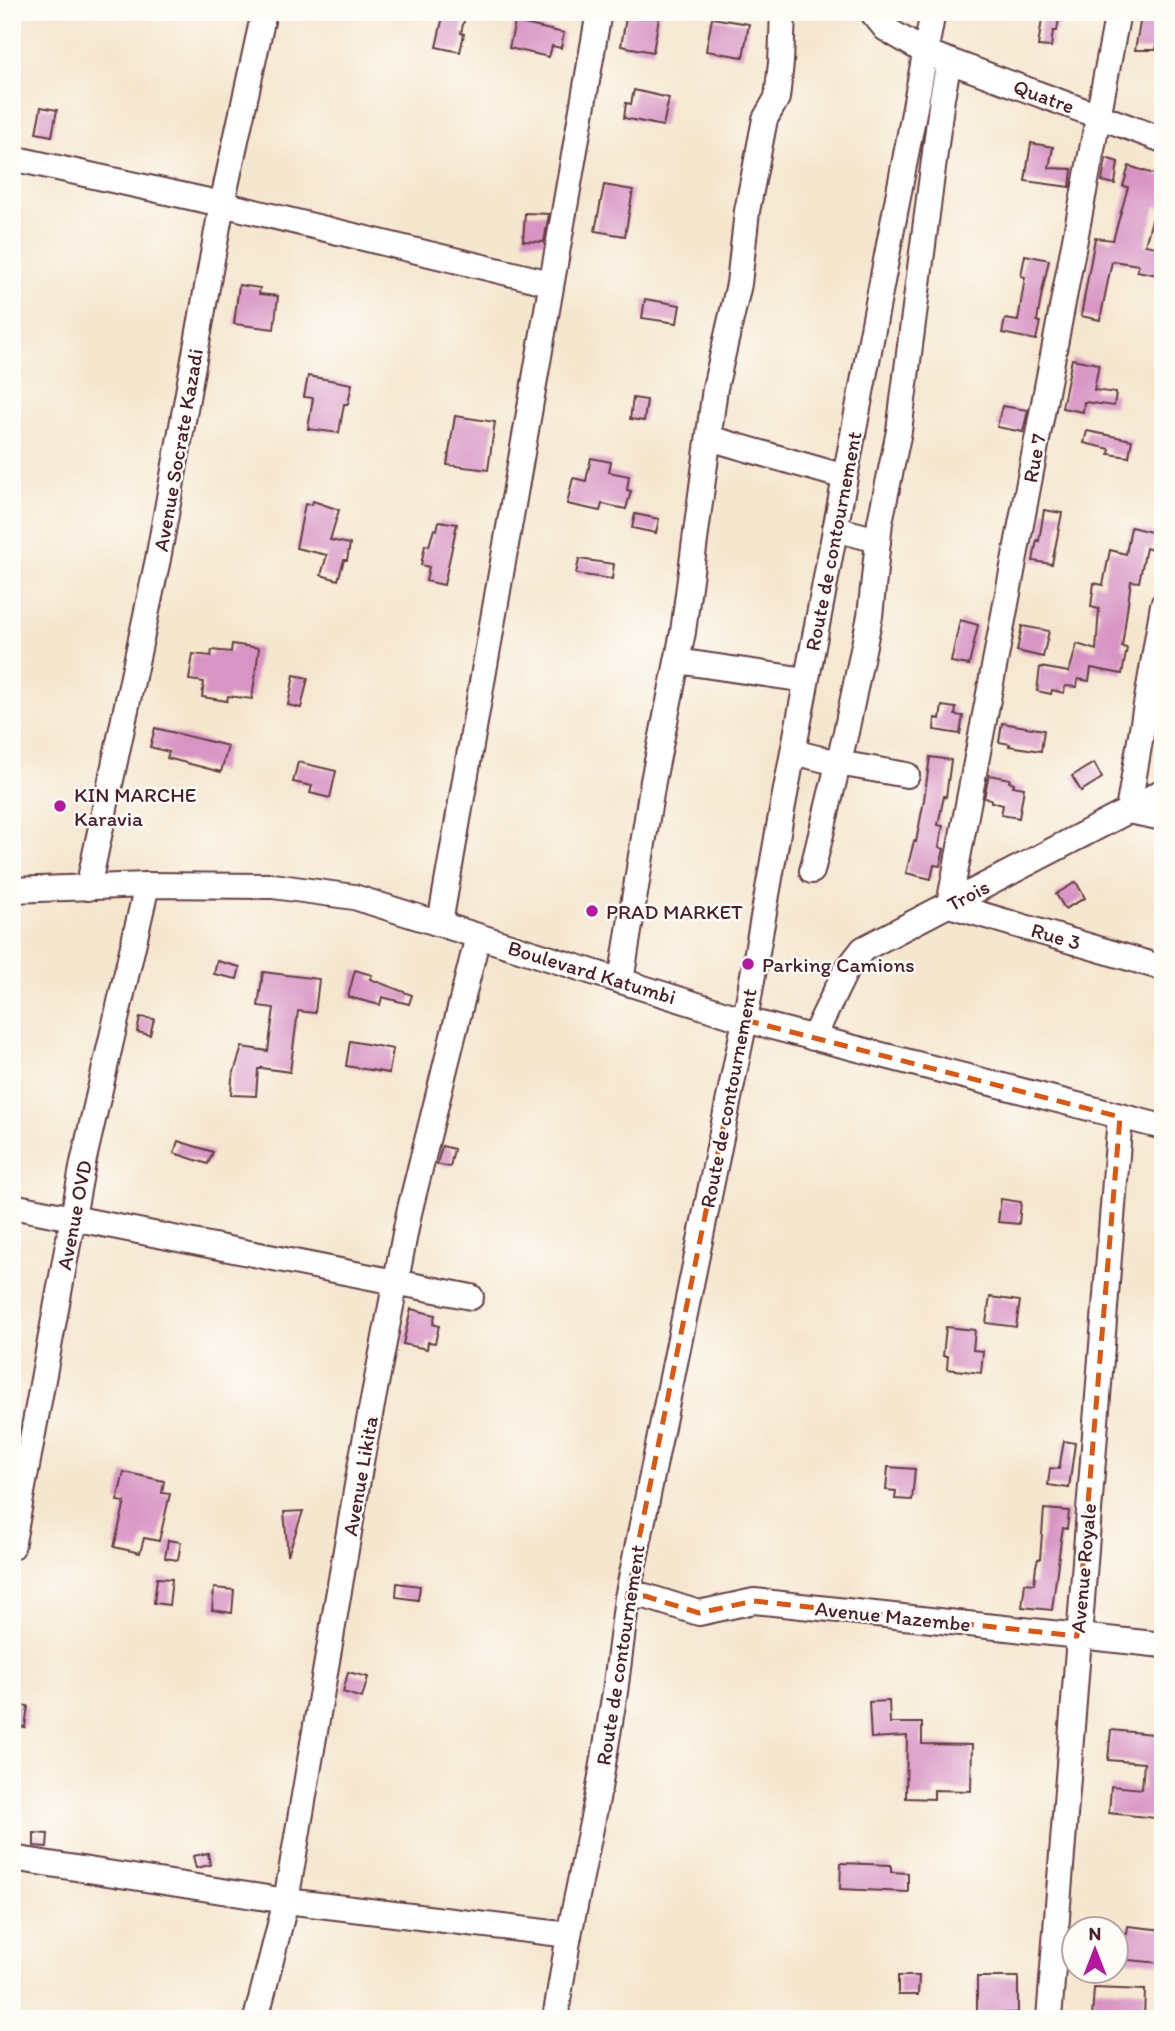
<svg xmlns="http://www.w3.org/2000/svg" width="1175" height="2031" font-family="Itim,sans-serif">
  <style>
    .building { fill: #d894c4 }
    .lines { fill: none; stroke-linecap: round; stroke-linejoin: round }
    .minor-casing { stroke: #643d43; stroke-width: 28 }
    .minor { stroke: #fff; stroke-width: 24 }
    .marked { fill: none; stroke: #e0560e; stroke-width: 5; stroke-dasharray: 14 9; stroke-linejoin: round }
    .poi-dot { fill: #b5179e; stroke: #fdfcf7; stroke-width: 2.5 }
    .labels { text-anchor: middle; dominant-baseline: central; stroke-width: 5; stroke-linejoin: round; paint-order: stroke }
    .street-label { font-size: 21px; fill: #4a1f2b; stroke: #fdfcf7 }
    .poi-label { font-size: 21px; fill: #4a1f2b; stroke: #fdfcf7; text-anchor: start }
  </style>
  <rect width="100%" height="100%" fill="#fdfcf7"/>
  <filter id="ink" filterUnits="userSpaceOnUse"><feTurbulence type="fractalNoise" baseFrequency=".0143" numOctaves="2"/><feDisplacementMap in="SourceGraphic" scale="14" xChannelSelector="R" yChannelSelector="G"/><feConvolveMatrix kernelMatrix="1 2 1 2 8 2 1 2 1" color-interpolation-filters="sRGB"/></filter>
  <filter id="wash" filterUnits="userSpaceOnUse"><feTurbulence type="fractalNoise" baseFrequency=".00686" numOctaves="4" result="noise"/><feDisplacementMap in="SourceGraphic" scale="28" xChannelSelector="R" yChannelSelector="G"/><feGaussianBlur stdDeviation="1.57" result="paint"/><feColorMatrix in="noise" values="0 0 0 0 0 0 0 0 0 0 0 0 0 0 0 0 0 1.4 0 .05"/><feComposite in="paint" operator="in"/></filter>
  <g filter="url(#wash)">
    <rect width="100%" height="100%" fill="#f5e6ce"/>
    <g id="blocks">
      <g class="building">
        <path d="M444,12h22l-5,21 3,1 -4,18 -24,-5z"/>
        <path d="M627,12h33l-7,40 -32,-6z"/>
        <path d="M1043,12h17l-3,19h-4l-2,16 -13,-1z"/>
        <path d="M1142,12l21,3 -7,35h-21z"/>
        <path d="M712,18l37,6 -6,33 -37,-6z"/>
        <path d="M515,22l49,11 -3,15 -9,-2 -3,11 -40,-9z"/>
        <path d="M634,90l35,8 -6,28 -39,-8 2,-15 5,1z"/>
        <path d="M41,107l16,3 -5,26 -16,-3z"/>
        <path d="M1031,143l22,4 -4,21 23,1 -2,18 -45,-6z"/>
        <path d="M1106,158l12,4 -3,22 -13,-3z"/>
        <path d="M1129,166l34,11v31l-7,-2 -11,39 18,3v28l-26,-5 2,-6 -27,-4 -12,59 -19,-4 14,-78 18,2 15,-53 -5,-1z"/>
        <path d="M604,185l29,5 -8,46 -30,-5z"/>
        <path d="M525,213l24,1 -5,28 -21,-1z"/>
        <path d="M1025,255l24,5 -7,32 -5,29 3,1 -4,18 -34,-7 3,-14 13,2 7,-44 -4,-1z"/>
        <path d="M239,285l21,3 -1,6 19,2 -4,33 -40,-5z"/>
        <path d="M645,299l35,6 -3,18 -35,-5z"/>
        <path d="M1072,359l27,5 -5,26 22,3 -2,13 -30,-4 -1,10 -21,-4z"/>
        <path d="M308,376l44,8 -4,20h-4l-5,29 -31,-4 5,-31 -9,-1z"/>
        <path d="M633,398l14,2 -3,21 -14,-2z"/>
        <path d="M1002,406l26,4 -5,22 -26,-5z"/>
        <path d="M455,416l40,6 -7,48 -41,-5z"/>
        <path d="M1087,431l45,9 -3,17 -20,-3 1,-5 -26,-6z"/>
        <path d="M591,458l20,4 -2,10 20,4 -2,14 4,1 -5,18 -24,-5 -2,7 -33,-7 6,-26 13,3z"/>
        <path d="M313,501l26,9 -9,30 20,4 -3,16h-3l-6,20 -17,-5 6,-20 -31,-7 9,-44 7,1z"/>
        <path d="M1044,510l18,3 -10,51 -19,-3 4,-21 2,1z"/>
        <path d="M635,514l24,5 -3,14 -24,-5z"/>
        <path d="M439,521l18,3 -13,61 -18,-4 3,-14 -8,-2 4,-20 4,1 5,-17 3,1z"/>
        <path d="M1131,527l24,6 -3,17 -6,-2 -7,34 -8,-1 -9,66 5,1 -5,26 -31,-6 -2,13 -11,-2 -1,8 -12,-1 -1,7 -12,-3 -1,4 -14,-3 3,-24 29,5 8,-28 19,6 3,-41 -8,-2 3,-24 9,2 7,-35 16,4z"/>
        <path d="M579,559l35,5 -2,15 -36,-5z"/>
        <path d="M960,620l18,5 -9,40 -18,-3z"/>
        <path d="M1022,626l27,5 -6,26 -26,-6z"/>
        <path d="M232,644l27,4 -7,51 -24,-3 -1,5 -25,-4 2,-15 -15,-2 4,-26 18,2 1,-6 19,2z"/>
        <path d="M294,675l14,3 -7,30 -13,-3z"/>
        <path d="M942,706l14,2 -1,7 8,1 -3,18 -26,-4 1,-12 5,1z"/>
        <path d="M1002,723l42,7 -3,21 -32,-5 1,-2 -11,-2z"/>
        <path d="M155,728l73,18 -7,26 -54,-14 2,-6 -19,-5z"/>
        <path d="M930,757l21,3 -5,37 -2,-1 -6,29 5,1 -4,21 5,2 -4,17 -6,-1 -3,14 -25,-6 8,-32 2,1 8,-42z"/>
        <path d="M298,762l38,9 -6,27 -20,-5 2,-7 -19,-4z"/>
        <path d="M1094,763l8,15 -21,13 -9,-15z"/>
        <path d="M989,775l21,4 -1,3 5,1 -1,3 11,2 -5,30 -18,-3 2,-10 -12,-3v-3l-7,-1z"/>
        <path d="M1076,882l9,16 -20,11 -9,-15z"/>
        <path d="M217,961l23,6 -3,12 -23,-5z"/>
        <path d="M355,970l17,5 -2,4 42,16 -3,9 -27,-7 -2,8 -32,-8z"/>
        <path d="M263,972l56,7 -4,34 -17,-2 -8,61 -29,-4v1h-3l-2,27 -25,-1 1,-17 10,-31 26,4 6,-43 -16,-2z"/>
        <path d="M140,1017l14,2 -4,16 -13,-3z"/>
        <path d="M350,1041l43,8 -4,24 -43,-7z"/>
        <path d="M178,1141l35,11 -5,12 -34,-11z"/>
        <path d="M442,1146l12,3 -4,18 -13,-3z"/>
        <path d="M1001,1199l20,3 -2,22 -21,-2z"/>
        <path d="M990,1297l30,4 -4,26 -30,-4z"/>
        <path d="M411,1309l24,6 -2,9 6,2 -4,17 -7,-1 -1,7 -24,-5z"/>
        <path d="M946,1327l29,3 -2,20 10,1 -2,22 -34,-4 1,-13h-5z"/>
        <path d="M1064,1441l11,2 -6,45 -21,-3 2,-17 9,1z"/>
        <path d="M888,1467l27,2 -3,31 -17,-1 1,-8 -10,-1z"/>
        <path d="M124,1472l40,9 -2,12 8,1 -11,47 -15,-3 -4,15 -26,-6 11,-45 -8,-1z"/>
        <path d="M1044,1509l25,2 -2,18 -4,-1 -2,12 -9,70 -30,-3 3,-24 9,1 2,-18 2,-7h2z"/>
        <path d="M303,1511l-15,44 -4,-43z"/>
        <path d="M168,1540l13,2 -3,18 -13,-2z"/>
        <path d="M157,1578l15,1 -3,26 -15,-2z"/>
        <path d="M397,1583l23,3 -2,14 -22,-3z"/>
        <path d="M214,1588l20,2 -2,23 -20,-3z"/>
        <path d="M348,1672l20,5 -6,21 -19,-6z"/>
        <path d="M889,1701l1,22h32v21l50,1 -1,46 -37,-1v9l-28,-1 1,-62 -36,2 -2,-36z"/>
        <path d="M13,1704l15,2 -3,21 -13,-2z"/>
        <path d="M1111,1730l52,5v53h-5l-3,30 -46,-5 2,-27 31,3 2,-26 -36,-3z"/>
        <path d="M34,1833l14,1 -1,13 -13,-1z"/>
        <path d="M208,1853l2,12 -14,3 -3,-12z"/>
        <path d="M841,1863l50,2v7l17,1v19l-68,-3z"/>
        <path d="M1128,1926l35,4 -2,33 -44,-4 3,-26 7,1z"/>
        <path d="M898,1976h21l-1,19h-20z"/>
        <rect x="977" y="1977" width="41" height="36"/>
        <path d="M1094,1988l51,2 -1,29 -52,-1z"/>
      </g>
    </g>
  </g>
  <g filter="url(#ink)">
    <use href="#blocks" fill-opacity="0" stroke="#643d43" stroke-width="2"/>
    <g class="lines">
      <defs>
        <g id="minor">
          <path d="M872,12l14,17 39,23 238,88"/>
          <path d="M1118,12l-169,893 214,63"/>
          <path d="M12,158l210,46 328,79"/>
          <path d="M709,438l136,39"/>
          <path d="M835,529l43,11"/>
          <path d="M1163,605l-35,206 35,7"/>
          <path d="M677,661l129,19"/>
          <path d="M793,752l45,11 69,12"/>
          <path d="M812,871l34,-139 24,-116 10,-94 19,-91 43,-333 7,-37"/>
          <path d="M88,888l70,-329 64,-355 42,-192"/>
          <path d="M12,890l135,-5 126,1 81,11 391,123 418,107"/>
          <path d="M440,923l159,-911"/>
          <path d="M621,981l32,-200 30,-149 32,-244 24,-104 8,-73 18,-92 12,-21 4,-35 2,-51"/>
          <path d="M813,1038l32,-66 18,-23 265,-138 35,-20"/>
          <path d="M12,1206l459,91"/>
          <path d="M12,1547l71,-384 64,-278"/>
          <path d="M627,1598l18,-2 54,17 55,-12 409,44"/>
          <path d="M12,1858l274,43 283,34"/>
          <path d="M256,2019l30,-118 75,-439 48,-249 69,-277"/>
          <path d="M555,2019l14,-84 29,-141 17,-102 12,-94 118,-578 35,-199 153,-809"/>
          <path d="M1049,2019l71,-902"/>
        </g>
      </defs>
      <use href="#minor" class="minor-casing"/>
      <use href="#minor" class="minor"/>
    </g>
  </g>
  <path class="marked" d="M745,1020l375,97 -43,519 -323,-35 -55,12 -54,-17 -18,2z"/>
  <g class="poi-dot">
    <circle cx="60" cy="806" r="7"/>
    <circle cx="592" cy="911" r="7"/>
    <circle cx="748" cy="964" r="7"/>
  </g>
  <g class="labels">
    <g class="street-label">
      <text transform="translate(1044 96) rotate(20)">Quatre</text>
      <text transform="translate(178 450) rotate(-80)">Avenue Socrate Kazadi</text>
      <text transform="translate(1034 458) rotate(-79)">Rue 7</text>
      <text transform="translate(833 541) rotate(-79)">Route de contournement</text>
      <text transform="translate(968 895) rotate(-28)">Trois</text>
      <text transform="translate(1056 936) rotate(16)">Rue 3</text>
      <text transform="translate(592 972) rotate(17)">Boulevard Katumbi</text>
      <text transform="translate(728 1098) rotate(-79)">Route de contournement</text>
      <text transform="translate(74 1215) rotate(-79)">Avenue OVD</text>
      <text transform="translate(360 1476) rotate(-80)">Avenue Likita</text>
      <text transform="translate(1083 1568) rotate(-85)">Avenue Royale</text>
      <text transform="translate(893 1616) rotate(6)">Avenue Mazembe</text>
      <text transform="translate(620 1655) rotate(-81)">Route de contournement</text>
    </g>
    <g class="poi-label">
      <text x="74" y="794">KIN MARCHE<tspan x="74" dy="24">Karavia</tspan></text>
      <text x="606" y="911">PRAD MARKET</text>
      <text x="762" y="964">Parking Camions</text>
    </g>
  </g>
  <rect width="1175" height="2031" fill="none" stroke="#fdfcf7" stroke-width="42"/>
  <g transform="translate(1095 1950)"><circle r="33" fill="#fdfcf7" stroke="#b5a4a5" stroke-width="2"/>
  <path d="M0-5L12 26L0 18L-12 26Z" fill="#b5179e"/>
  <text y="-10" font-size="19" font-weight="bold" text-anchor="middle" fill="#4a1f2b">N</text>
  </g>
</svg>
